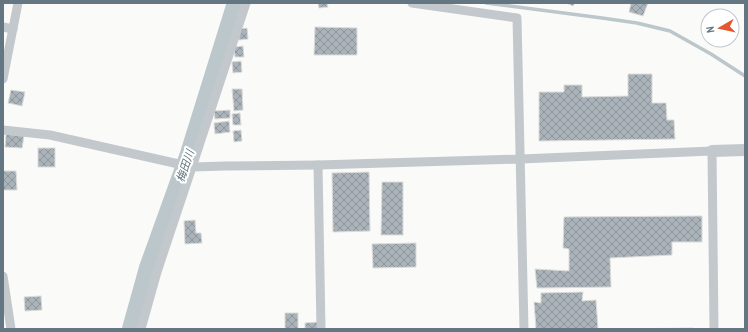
<svg xmlns="http://www.w3.org/2000/svg" width="748" height="332" font-family="'Archivo Narrow','Noto Sans JP',sans-serif">
  <style>
    .lines { fill: none; stroke-linecap: round; stroke-linejoin: round }
    .stream { stroke: #bbc7cb; stroke-width: 3.5 }
    .river { stroke: #bbc7cb; stroke-width: 20 }
    .building { fill: url(#building-cross-hatch); stroke: #dcdcda }
    .minor { stroke: #c3c8cc; stroke-width: 9 }
    .tertiary { stroke: #c3c8cc; stroke-width: 12 }
    .labels { text-anchor: middle; dominant-baseline: central; stroke-width: 4; stroke-linejoin: round; paint-order: stroke }
    .water-label { font-size: 11px; font-style: italic; fill: #60757c; stroke: #fff }
  </style>
  <defs>
    <pattern id="building-cross-hatch" width="8" height="8" patternUnits="userSpaceOnUse"><rect width="8" height="8" fill="#aab3b9"/><path d="M0 0l8 8M0 8l8-8" fill="none" stroke="#8e969c"/></pattern>
  </defs>
  <rect width="100%" height="100%" fill="#fafaf8"/>
  <g class="lines">
    <path class="stream" d="M486,3l116,15 35,5 33,8 41,23 34,22"/>
    <path class="river" d="M132,329l17,-61 40,-111 48,-154"/>
  </g>
  <g class="building">
    <path d="M318,3h9l1,4 -9,1z"/>
    <path d="M566,3h9l-2,3z"/>
    <path d="M631,3h17l-5,13 -14,-4z"/>
    <path d="M315,27l42,1v27h-43z"/>
    <path d="M247,28l1,11 -9,1 -1,-11z"/>
    <path d="M243,46l1,11h-9l-1,-10z"/>
    <path d="M241,61l1,11 -9,1 -1,-11z"/>
    <path d="M628,74h24v29h14l1,17h7l1,19 -136,2v-49h25v-7h18v12l46,-1z"/>
    <path d="M232,89h10l1,21 -9,1z"/>
    <path d="M11,90l14,2 -3,14 -14,-3z"/>
    <path d="M230,110v8l-15,1 -1,-8z"/>
    <path d="M240,113l1,12h-8l-1,-11z"/>
    <path d="M229,121l1,11 -15,2 -1,-11z"/>
    <path d="M241,130l1,11 -8,1 -1,-11z"/>
    <path d="M6,134l18,2 -2,12 -17,-1z"/>
    <rect x="38" y="148" width="17" height="19"/>
    <path d="M3,171h13l1,19h-14z"/>
    <path d="M369,172l1,59 -37,1 -1,-59z"/>
    <path d="M382,182h21v53h-22z"/>
    <path d="M702,216v26h-30v13l-62,3 1,29 -74,1 -2,-19 34,2v-22l-6,-1 1,-31z"/>
    <path d="M195,220l1,13h5l1,10 -17,1 -1,-23z"/>
    <path d="M416,243v24l-43,1 -1,-24z"/>
    <path d="M583,292l-1,9 14,-1 2,29h-62l-2,-27 7,1v-10z"/>
    <path d="M41,296l1,14 -17,1 -1,-14z"/>
    <rect x="285" y="313" width="13" height="16"/>
    <path d="M318,322v7h-13v-6z"/>
    <path d="M693,328v1h-75z"/>
  </g>
  <g class="lines">
    <g class="minor">
      <path d="M412,3l105,15 7,311"/>
      <path d="M3,27l10,2"/>
      <path d="M3,79l15,-76"/>
      <path d="M3,130l47,5 142,32 33,-1 93,-1 203,-6 191,-8 2,178"/>
      <path d="M318,165l3,164"/>
      <path d="M3,276l8,53"/>
      <path d="M141,329l16,-57 35,-105 54,-164"/>
    </g>
    <path class="tertiary" d="M712,151l33,-1"/>
  </g>
  <g class="labels">
    <g class="water-label">
      <text transform="translate(185 166) rotate(-71)">梅田川</text>
    </g>
  </g>
  <rect width="748" height="332" fill="none" stroke="#657683" stroke-width="8"/>
  <g transform="translate(720 28) rotate(261)"><circle r="19" fill="#ffffff" stroke="#c1c8cd"/>
  <path d="M0-3L7 15L0 10L-7 15Z" fill="#e4572e"/>
  <text y="-6" font-size="11" font-weight="bold" text-anchor="middle" fill="#657683">N</text>
  </g>
</svg>
